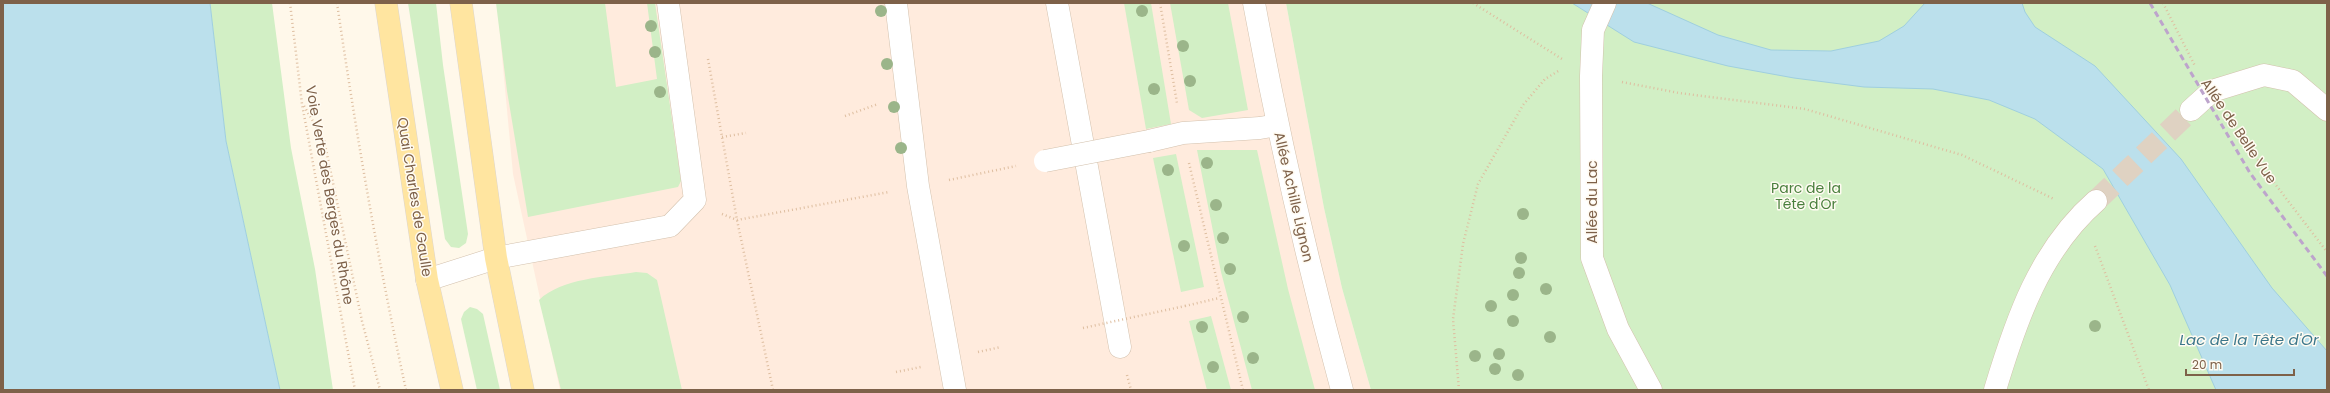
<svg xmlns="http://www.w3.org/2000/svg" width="2330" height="393" font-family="Poppins,sans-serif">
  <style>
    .commercial { fill: #ffebdd }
    .green { fill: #d2efc5 }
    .water { fill: #bbe0ec; stroke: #9fcfdf }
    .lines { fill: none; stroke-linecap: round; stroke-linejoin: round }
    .minor-tunnel { stroke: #dfd2c2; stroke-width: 22; stroke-dasharray: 22 11; stroke-linecap: butt }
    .minor-casing { stroke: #d3c1ad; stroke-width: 23 }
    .major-casing { stroke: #ddd6d0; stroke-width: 23 }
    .path { stroke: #debea0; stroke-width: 2.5; stroke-dasharray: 1 3; stroke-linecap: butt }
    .minor { stroke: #fff; stroke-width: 22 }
    .major { stroke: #ffe5a0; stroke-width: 22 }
    .rail { stroke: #bda4cc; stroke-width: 3; stroke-dasharray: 6 4; stroke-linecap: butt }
    .minor-bridge-casing { stroke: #d3c1ad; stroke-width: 23; stroke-linecap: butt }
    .path-bridge { stroke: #debea0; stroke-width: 2.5; stroke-dasharray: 1 3; stroke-linecap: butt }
    .minor-bridge { stroke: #fff; stroke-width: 22 }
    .tree { fill: #9bb58a }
    .labels { text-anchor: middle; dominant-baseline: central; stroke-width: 3; stroke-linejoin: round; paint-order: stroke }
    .street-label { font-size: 14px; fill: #7e6149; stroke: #fffbf2 }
    .park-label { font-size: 14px; fill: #497f3c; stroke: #fffbf2 }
    .water-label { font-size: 15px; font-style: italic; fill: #3c778b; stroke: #fffbf2 }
  </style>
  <rect width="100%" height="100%" fill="#fff8ea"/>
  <path class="commercial" d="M497,3h789l38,205 18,80 29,102h-811l-47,-216z"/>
  <g class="green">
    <path d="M210,3h62l19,145 24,121 18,121h-53l-54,-249z"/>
    <path d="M408,3h28l7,62 25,169 -2,9 -7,5 -8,-1 -6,-8z"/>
    <path d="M496,3h109l11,84 41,-8 -10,-76h8l26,178 -3,6 -150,30 -21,-126z"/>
    <path d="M1124,3h27l20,121 -25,5z"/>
    <path d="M1170,3h58l20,107 -46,8 -13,-8z"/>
    <path d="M1286,3h1041v387h-956l-29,-102 -18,-80z"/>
    <path d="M1197,150h60l31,139 27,101h-63l-31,-118z"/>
    <path d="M1176,154l28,133 -23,5 -28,-134z"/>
    <path d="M636,272l11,1 10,7 25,110h-121l-22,-90c23,-22 67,-23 97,-28z"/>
    <path d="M470,307l7,2 6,5 17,76h-23l-16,-71 3,-7z"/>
    <path d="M1211,316l20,74h-24l-18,-69z"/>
  </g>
  <g class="water">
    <path d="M3,3h207l16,138 54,249h-277z"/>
    <path d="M1572,3h75l71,32 53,15 60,1 48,-10 25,-15 21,-23h97l3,9 10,15 60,39 86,93 91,129 55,63v39h-111l-46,-105 -67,-116 -68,-50 -46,-19 -56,-11 -69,-2 -70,-9 -66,-12 -94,-24z"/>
  </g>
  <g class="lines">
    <path class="minor-tunnel" d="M2096,201l95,-91"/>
    <defs>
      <g id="minor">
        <path d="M896,3l22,183 37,204"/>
        <path d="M1057,3l63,344"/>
        <path d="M1254,3c24,130 53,259 88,387"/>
        <path d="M1605,3l-12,27 -2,46 1,182 26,71 33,61"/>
        <path d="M2191,110l21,-19 52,-16 29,6 34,29"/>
        <path d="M1149,141l34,-8 77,-5 17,-3"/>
        <path d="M427,280l69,-22 174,-32 25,-26 -27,-197"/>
        <path d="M1995,390c21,-70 45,-140 101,-189"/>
      </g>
      <g id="major">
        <path d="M386,3l41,277 25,110"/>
        <path d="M461,3l35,255 27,132"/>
      </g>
    </defs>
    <use href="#minor" class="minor-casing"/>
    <use href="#major" class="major-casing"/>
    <g class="path">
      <path d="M290,3l12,101 53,286"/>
      <path d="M337,3c19,130 41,258 69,387"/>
      <path d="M1160,3l17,100"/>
      <path d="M1473,3l89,56"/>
      <path d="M2163,3l32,63"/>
      <path d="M708,59l29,161 36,170"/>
      <path d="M1622,82l57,11 126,16 157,46 92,44"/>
      <path d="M304,106l20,34 38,181 18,69"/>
      <path d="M845,116l33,-12"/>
      <path d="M2229,116l37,56 61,80"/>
      <path d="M722,137l24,-4"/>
      <path d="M1189,163l54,227"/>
      <path d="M949,180l67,-14"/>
      <path d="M722,214l15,6 152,-28"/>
      <path d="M2095,246l54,144"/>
      <path d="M1185,306l34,-8"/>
      <path d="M978,352l23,-5"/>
      <path d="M896,372l25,-5"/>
      <path d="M1127,375l4,15"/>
      <path d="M1459,390l-6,-71 10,-75 15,-60 45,-79 22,-26 15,-9"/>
    </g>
    <use href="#minor" class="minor"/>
    <use href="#major" class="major"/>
    <path class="rail" d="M2150,3l100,170 77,103"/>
    <defs>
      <path id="minor-bridge" d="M1045,161l104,-20"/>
    </defs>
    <use href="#minor-bridge" class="minor-bridge-casing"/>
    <path class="path-bridge" d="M1083,328l102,-22"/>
    <use href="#minor-bridge" class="minor-bridge"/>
  </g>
  <g class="tree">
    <circle cx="881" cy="11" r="6"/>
    <circle cx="1142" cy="11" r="6"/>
    <circle cx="651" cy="26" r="6"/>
    <circle cx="1183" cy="46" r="6"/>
    <circle cx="655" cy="52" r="6"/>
    <circle cx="887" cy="64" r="6"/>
    <circle cx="1190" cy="81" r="6"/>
    <circle cx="1154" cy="89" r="6"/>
    <circle cx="660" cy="92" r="6"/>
    <circle cx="894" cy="107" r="6"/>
    <circle cx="901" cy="148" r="6"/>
    <circle cx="1207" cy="163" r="6"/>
    <circle cx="1168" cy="170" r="6"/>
    <circle cx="1216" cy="205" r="6"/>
    <circle cx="1523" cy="214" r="6"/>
    <circle cx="1223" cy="238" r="6"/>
    <circle cx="1184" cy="246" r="6"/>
    <circle cx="1521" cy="258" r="6"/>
    <circle cx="1230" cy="269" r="6"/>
    <circle cx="1519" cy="273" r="6"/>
    <circle cx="1546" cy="289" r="6"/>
    <circle cx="1513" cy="295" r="6"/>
    <circle cx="1491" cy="306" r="6"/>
    <circle cx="1243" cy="317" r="6"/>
    <circle cx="1513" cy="321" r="6"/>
    <circle cx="2095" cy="326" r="6"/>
    <circle cx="1202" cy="327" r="6"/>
    <circle cx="1550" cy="337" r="6"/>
    <circle cx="1499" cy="354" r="6"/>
    <circle cx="1475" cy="356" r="6"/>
    <circle cx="1253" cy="358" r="6"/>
    <circle cx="1213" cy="367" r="6"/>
    <circle cx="1495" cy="369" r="6"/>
    <circle cx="1518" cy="375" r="6"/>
  </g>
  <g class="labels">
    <g class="street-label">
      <text transform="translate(2239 131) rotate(56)">Allée de Belle Vue</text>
      <text transform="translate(330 195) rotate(80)">Voie Verte des Berges du Rhône</text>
      <text transform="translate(415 197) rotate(81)">Quai Charles de Gaulle</text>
      <text transform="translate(1294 197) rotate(77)">Allée Achille Lignon</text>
      <text transform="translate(1592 202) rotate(-90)">Allée du Lac</text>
    </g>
    <g class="park-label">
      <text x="1806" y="188">Parc de la<tspan x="1806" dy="16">Tête d'Or</tspan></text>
    </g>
    <g class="water-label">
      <text x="2249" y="339">Lac de la Tête d'Or</text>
    </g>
  </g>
  <rect width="2330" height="393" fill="none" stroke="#7e6149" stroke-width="8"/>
  <path d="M2186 369v6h108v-6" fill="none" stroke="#7e6149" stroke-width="2"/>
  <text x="2192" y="369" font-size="12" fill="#7e6149" stroke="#fffbf2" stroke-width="3" paint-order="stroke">20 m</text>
</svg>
